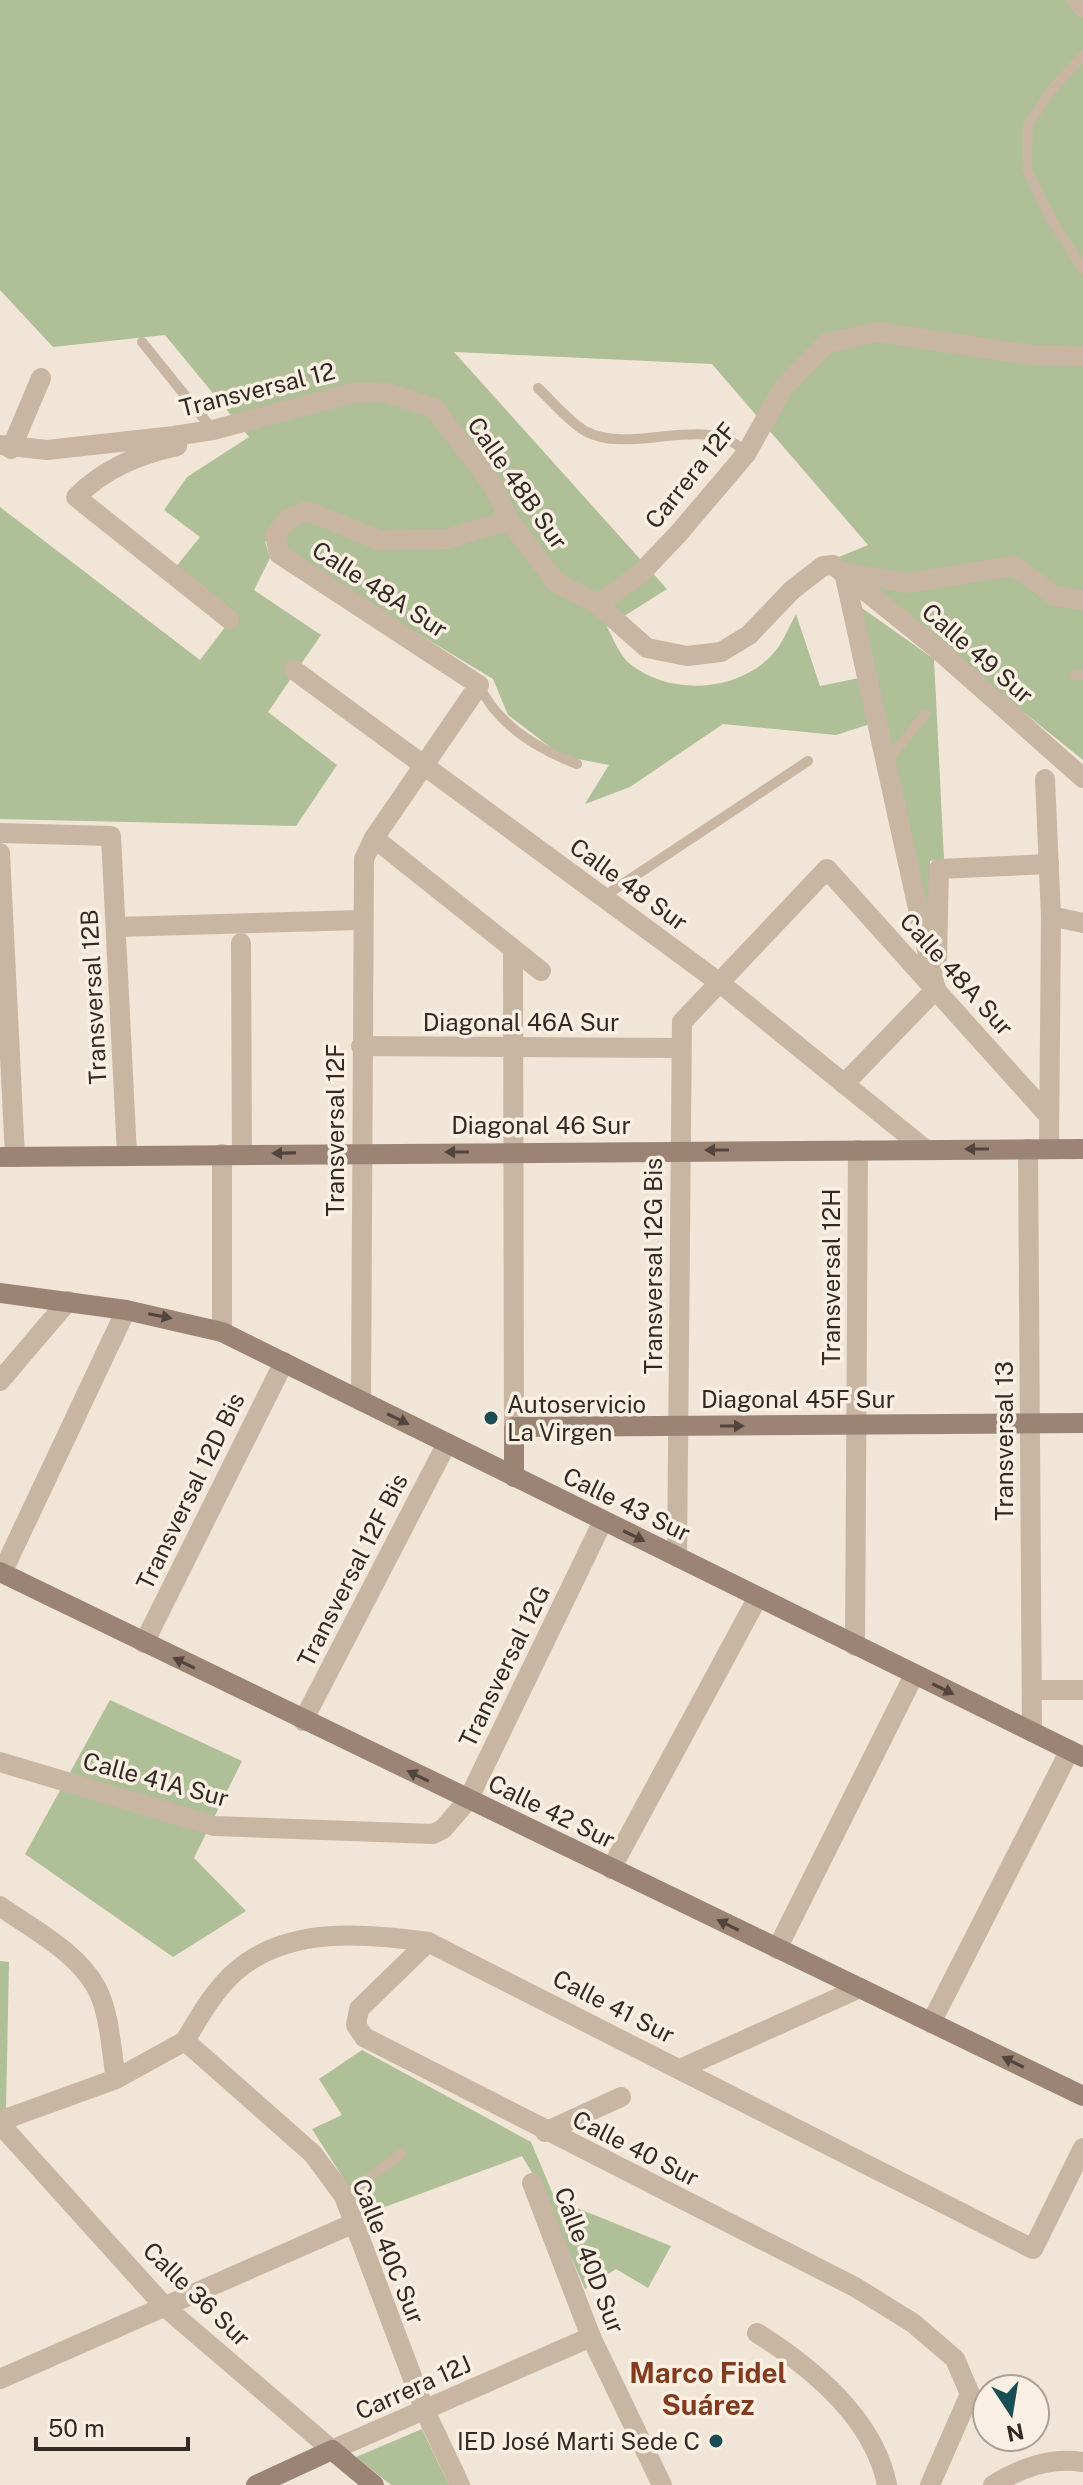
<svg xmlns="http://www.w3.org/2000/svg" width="1083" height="2485" font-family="'Public Sans',sans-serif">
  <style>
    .green { fill: #afbf97 }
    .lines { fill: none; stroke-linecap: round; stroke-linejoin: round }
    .lane { stroke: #c8b6a3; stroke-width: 10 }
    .street { stroke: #c8b6a3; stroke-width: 20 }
    .secondary { stroke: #9b8474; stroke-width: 20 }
    .oneway { fill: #52453d }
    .poi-dot { fill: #1b4d54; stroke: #f9efe2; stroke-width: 3 }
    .labels { text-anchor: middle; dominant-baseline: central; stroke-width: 7; stroke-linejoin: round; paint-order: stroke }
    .street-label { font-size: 24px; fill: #332a25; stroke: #f9efe2 }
    .poi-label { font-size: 24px; fill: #332a25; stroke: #f9efe2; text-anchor: start }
    .quarter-label { font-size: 28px; font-weight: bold; fill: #823b1e; stroke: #f9efe2 }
  </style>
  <rect width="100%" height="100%" fill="#f0e5d6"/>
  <g class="green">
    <path d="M0,0h1083v760l-249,-201 34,-14 -156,-181 -258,-12 213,237 -60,38c6,11 13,29 23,37 40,32 106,28 141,-8 11,-11 18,-29 25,-42l24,72 39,-8 11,46 -34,11 -113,-11 -93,63 -45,17 24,-39 -47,-9 -54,-41 -15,-36 -228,-138 5,17 -16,32 67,45 -53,77 69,53 -41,61 -296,-7v-312l200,153 35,-46 -60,-46 25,-31 -36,-27 23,-33 62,-40 -84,-102 -112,12 -53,-57z"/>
    <path d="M855,603l79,56 10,200 -14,2 1,76z"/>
    <path d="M110,1700l132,61 -48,97 52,53 -73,46 -148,-103z"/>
    <path d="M0,1961l9,1 -3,147 -6,2z"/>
    <path d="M362,2050l169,92 24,57 116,47 -23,42 -32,-19 -31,20 -45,-103 -18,-30 -156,58 -54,-85 30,-14 -23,-36z"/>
    <path d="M422,2429l27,56h-58l-35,-28z"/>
  </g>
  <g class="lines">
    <g class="lane">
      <path d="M1083,56l-31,33 -24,36 -1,45 24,49 32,50"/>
      <path d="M142,342l71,88"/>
      <path d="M538,388c14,13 30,33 47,43 47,26 127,-21 161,23"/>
      <path d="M1074,675h9"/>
      <path d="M479,685c18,39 59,64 98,79"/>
      <path d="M886,763l39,-49"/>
      <path d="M603,897l205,-136"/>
      <path d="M344,2196l57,-42"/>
    </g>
    <g class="street">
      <path d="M1077,0l6,7"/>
      <path d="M0,445l47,5 127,-14 39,-6 140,-37 32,-1 49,16 60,79 15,33 47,62 41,22 50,44 40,8 34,-4 28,-17 43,-45 31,-24 10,-1 102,82 148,131"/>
      <path d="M177,446c-39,9 -72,22 -101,51l153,122"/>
      <path d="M11,449l30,-71"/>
      <path d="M844,572l91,414"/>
      <path d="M844,572l63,11 107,-17 41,30 28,4"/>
      <path d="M597,604l42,-29 39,-41 68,-80 37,-66 44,-45 50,-11 154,23 52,1"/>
      <path d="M294,670l426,313 206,167"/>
      <path d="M1045,779l6,137 -2,233"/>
      <path d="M0,833l111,3 16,319"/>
      <path d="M374,838l167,133"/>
      <path d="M0,853l15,304"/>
      <path d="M1051,916l32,7"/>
      <path d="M116,927l245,-7"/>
      <path d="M241,943l1,211"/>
      <path d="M513,949l1,478"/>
      <path d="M937,959l2,-90 110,-5"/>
      <path d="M361,1046l320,2"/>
      <path d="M844,1084l92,-95"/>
      <path d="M1028,1149l4,583"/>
      <path d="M222,1154v178"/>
      <path d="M0,1381l68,-80"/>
      <path d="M361,1401l3,-542 10,-21 105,-153 -200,-131 -4,-19 13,-16 19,-8 72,29 68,-1 62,-19"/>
      <path d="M677,1557l5,-535 145,-153 221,246"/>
      <path d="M2,1573l124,-263"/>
      <path d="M144,1643l140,-281"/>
      <path d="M855,1646l3,-496"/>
      <path d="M1032,1690h51"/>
      <path d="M303,1721l144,-278"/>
      <path d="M0,1762l214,64 219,8 10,-5 25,-29 135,-279"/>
      <path d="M611,1869l147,-272"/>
      <path d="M0,1906c32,23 76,45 96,81 14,25 15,63 20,92"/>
      <path d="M428,1942l-69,67 -3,16 8,12 491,250 58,36 42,36 15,35 -40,91"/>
      <path d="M777,1949l137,-274"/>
      <path d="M931,2023l139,-273"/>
      <path d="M185,2041c14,-24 30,-52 51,-70 52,-45 129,-38 192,-29l605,307 50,-101"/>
      <path d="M185,2041l128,113 31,42 81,215 35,74"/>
      <path d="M680,2069l180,-81"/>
      <path d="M0,2121l116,-42 69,-38"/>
      <path d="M0,2124l165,183 167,143 259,-113"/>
      <path d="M545,2132l76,-35"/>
      <path d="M532,2183l59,154 71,148"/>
      <path d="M757,2333c54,34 117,86 130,152"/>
      <path d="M0,2379l352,-155"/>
      <path d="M993,2485c28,-17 57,-28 90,-23"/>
    </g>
    <g class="secondary">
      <path d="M0,1157l1083,-8"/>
      <path d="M0,1293l126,17 96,22 861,425"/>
      <path d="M514,1477v-50l569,-4"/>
      <path d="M0,1572l1083,524"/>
      <path d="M256,2485l76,-35 42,35"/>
    </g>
  </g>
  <defs><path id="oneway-solid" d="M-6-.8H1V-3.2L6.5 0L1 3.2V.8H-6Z" transform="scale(2)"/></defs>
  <g class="oneway">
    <use href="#oneway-solid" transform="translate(977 1149) rotate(180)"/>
    <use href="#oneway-solid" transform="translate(717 1150) rotate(180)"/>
    <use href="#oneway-solid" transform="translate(457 1152) rotate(180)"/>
    <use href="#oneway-solid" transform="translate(284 1153) rotate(179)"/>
    <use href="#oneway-solid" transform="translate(160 1316) rotate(11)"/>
    <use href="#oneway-solid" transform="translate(398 1419) rotate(26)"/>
    <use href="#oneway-solid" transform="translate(732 1426)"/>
    <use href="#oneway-solid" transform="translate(634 1536) rotate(26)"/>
    <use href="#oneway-solid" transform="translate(184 1663) rotate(-154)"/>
    <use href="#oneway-solid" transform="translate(943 1689) rotate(26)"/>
    <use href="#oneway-solid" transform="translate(418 1776) rotate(-154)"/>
    <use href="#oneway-solid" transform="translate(728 1925) rotate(-154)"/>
    <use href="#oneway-solid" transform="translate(1013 2062) rotate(-154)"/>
  </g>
  <g class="poi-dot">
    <circle cx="491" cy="1418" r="8"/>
    <circle cx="716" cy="2441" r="8"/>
  </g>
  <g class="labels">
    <g class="street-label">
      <text transform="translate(257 389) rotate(-14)">Transversal 12</text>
      <text transform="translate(690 475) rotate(-51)">Carrera 12F</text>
      <text transform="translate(518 483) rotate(55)">Calle 48B Sur</text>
      <text transform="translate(380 589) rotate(33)">Calle 48A Sur</text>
      <text transform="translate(978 653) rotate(41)">Calle 49 Sur</text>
      <text transform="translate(629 884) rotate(36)">Calle 48 Sur</text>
      <text transform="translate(957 974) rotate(48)">Calle 48A Sur</text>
      <text transform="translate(93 997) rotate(-93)">Transversal 12B</text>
      <text x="521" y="1022">Diagonal 46A Sur</text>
      <text x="541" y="1125">Diagonal 46 Sur</text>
      <text transform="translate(335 1130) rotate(-90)">Transversal 12F</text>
      <text transform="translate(653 1266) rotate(-90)">Transversal 12G Bis</text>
      <text transform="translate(831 1277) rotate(-90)">Transversal 12H</text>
      <text x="798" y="1399">Diagonal 45F Sur</text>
      <text transform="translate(1004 1441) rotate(-90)">Transversal 13</text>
      <text transform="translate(190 1491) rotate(-64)">Transversal 12D Bis</text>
      <text transform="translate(627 1504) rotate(26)">Calle 43 Sur</text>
      <text transform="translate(352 1570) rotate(-63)">Transversal 12F Bis</text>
      <text transform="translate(504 1666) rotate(-64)">Transversal 12G</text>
      <text transform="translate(156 1779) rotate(15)">Calle 41A Sur</text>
      <text transform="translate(552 1811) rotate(26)">Calle 42 Sur</text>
      <text transform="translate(614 2006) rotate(27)">Calle 41 Sur</text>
      <text transform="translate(636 2148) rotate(27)">Calle 40 Sur</text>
      <text transform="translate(389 2251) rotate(68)">Calle 40C Sur</text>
      <text transform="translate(590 2260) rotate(69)">Calle 40D Sur</text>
      <text transform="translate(197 2294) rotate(44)">Calle 36 Sur</text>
      <text transform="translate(413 2387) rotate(-24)">Carrera 12J</text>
    </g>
    <g class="poi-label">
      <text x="507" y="1404">Autoservicio<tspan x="507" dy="28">La Virgen</tspan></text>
      <text x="700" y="2441" text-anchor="end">IED José Marti Sede C</text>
    </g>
    <g class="quarter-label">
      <text x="708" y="2372">Marco Fidel<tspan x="708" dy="32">Suárez</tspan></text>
    </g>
  </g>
  <g transform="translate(1011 2413) rotate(168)"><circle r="38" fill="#f9efe2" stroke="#aaa096" stroke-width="2"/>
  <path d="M0-6L14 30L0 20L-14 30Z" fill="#1b4d54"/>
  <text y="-12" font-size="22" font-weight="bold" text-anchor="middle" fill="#332a25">N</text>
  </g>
  <path d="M36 2437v12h152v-12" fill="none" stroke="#332a25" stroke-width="4"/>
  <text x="48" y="2437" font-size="24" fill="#332a25" stroke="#f9efe2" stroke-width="6" paint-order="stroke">50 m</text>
</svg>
